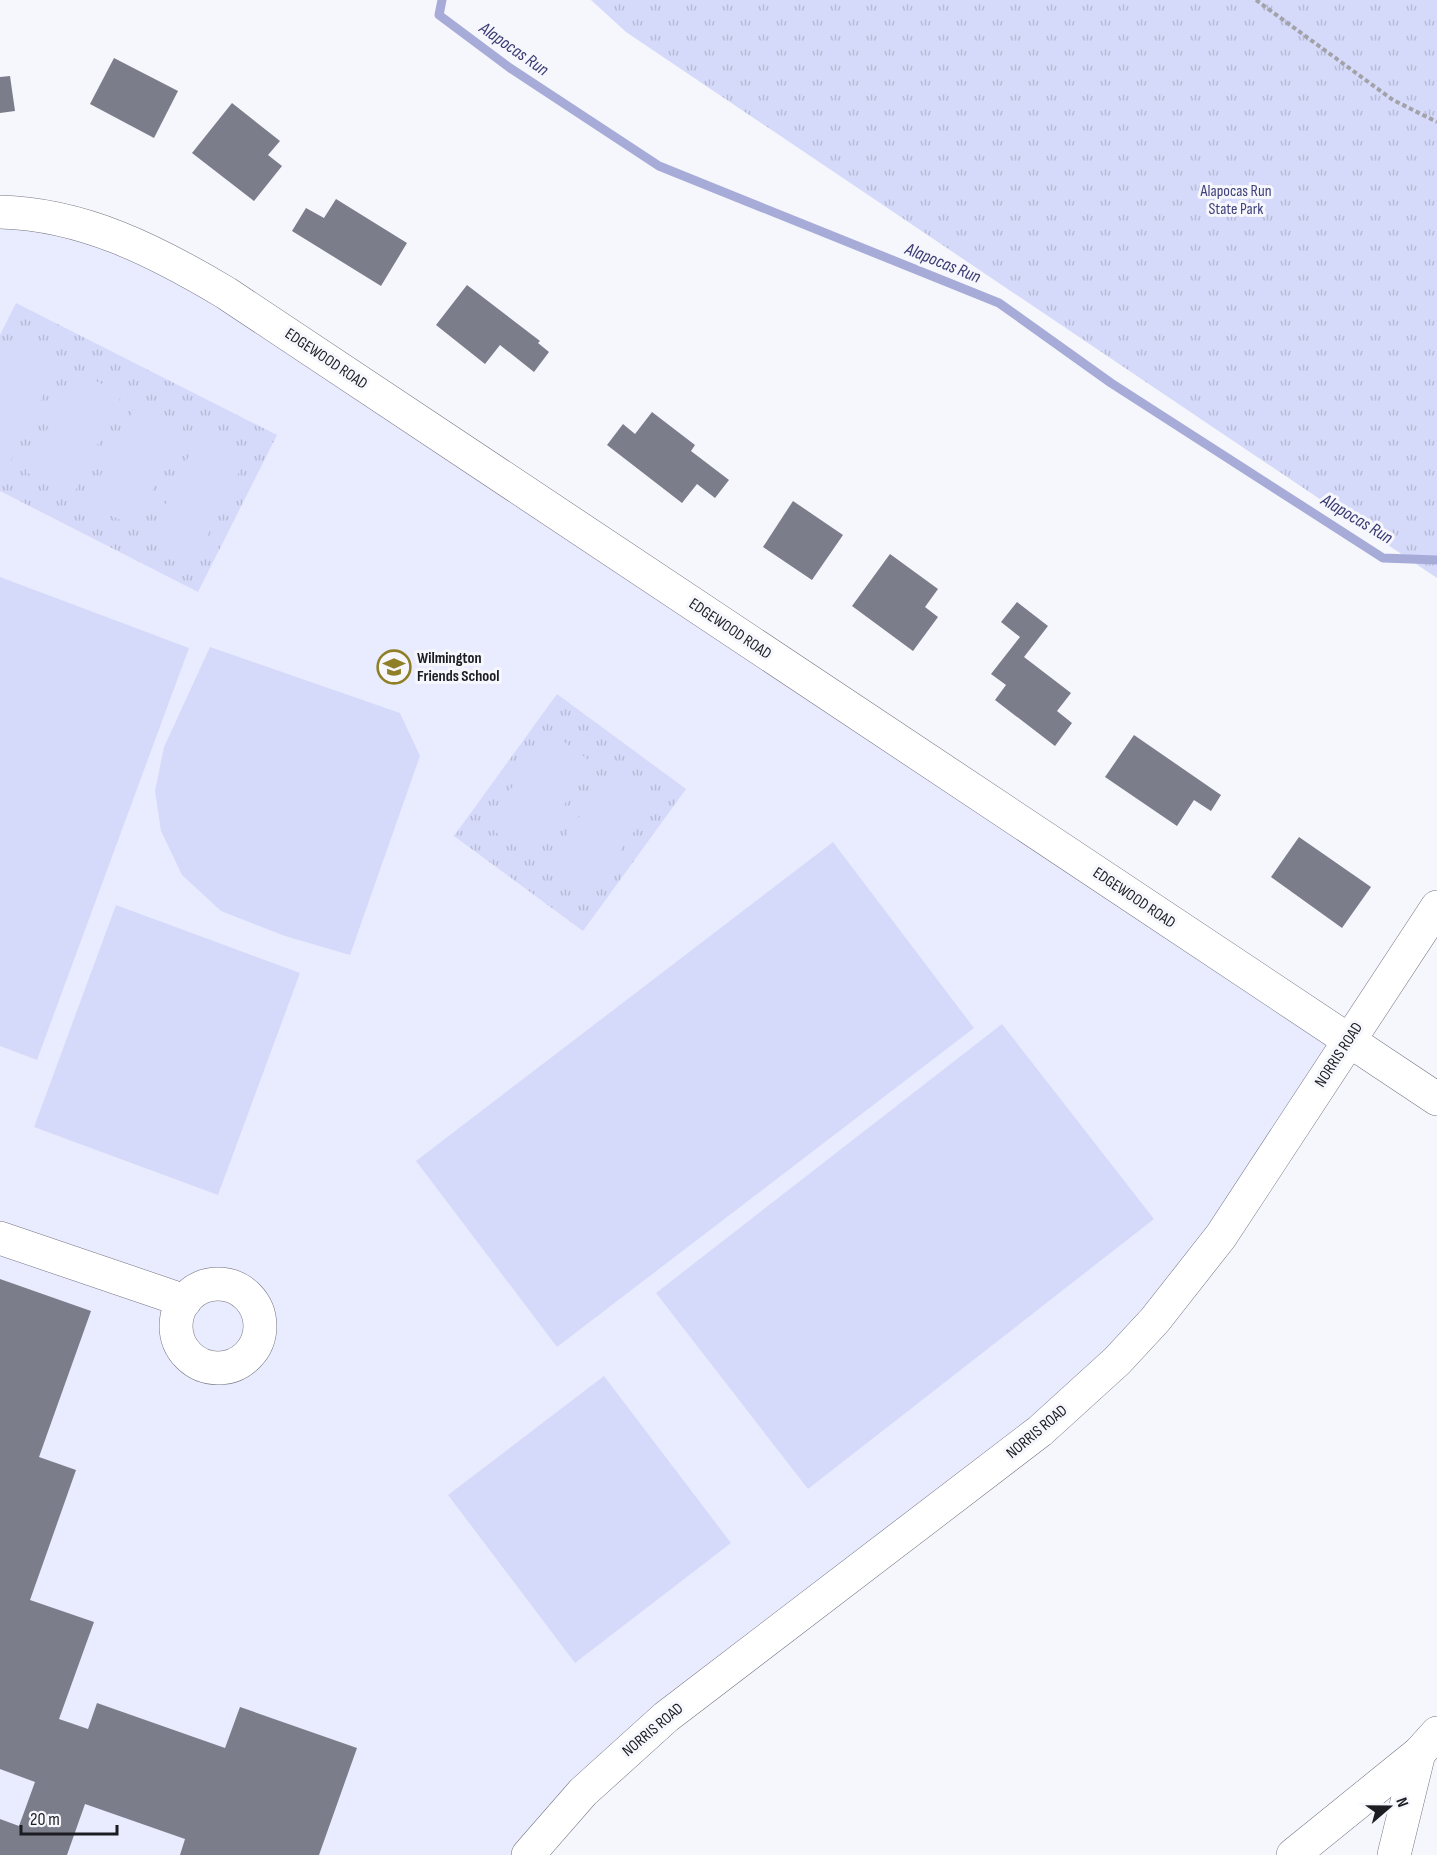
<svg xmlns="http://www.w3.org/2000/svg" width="1437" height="1855" font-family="'Sofia Sans Condensed',sans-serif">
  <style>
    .built { fill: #e9ecfe }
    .grass { fill: url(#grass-tufts) }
    .pitch { fill: #d6dafa }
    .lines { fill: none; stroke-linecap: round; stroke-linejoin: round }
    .stream { stroke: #a7abd8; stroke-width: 9 }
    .building { fill: #7b7d8b }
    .minor-casing { stroke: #747583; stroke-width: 34 }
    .path { stroke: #a2a2a9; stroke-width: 4; stroke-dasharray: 4.5 3; stroke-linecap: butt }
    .minor { stroke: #fff; stroke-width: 33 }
    .labels { text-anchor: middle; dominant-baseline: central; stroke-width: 6; stroke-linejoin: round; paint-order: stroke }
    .park-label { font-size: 16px; fill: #40417a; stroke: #f6f6fd }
    .street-label { font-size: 16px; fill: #1c1d22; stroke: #f6f6fd }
    .poi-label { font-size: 16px; font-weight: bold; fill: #1c1d22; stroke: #f6f6fd; text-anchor: start }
    .water-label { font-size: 18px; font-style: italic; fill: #393a72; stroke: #f6f6fd }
  </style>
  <defs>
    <pattern id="grass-tufts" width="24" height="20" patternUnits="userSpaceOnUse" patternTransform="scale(1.5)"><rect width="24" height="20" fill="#d6dafa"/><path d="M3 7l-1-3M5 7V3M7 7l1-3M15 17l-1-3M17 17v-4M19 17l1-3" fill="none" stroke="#b7bbd6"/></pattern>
  </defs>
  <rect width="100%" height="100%" fill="#f6f6fd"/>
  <path class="built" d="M0,212l127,28 1222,801 -194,279 -489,397 -138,138h-528z"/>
  <g class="grass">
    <path d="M591,0h846v578l-811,-546z"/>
    <path d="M16,303l261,132 -79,157 -198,-101v-156z"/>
    <path d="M557,694l129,95 -103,142 -129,-95z"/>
  </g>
  <g class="pitch">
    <path d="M12,339l47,24 -50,101 -9,-5v-95z"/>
    <path d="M76,371l46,23 -49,101 -47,-23z"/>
    <path d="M137,402l47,23 -50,102 -47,-24z"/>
    <path d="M200,433l47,23 -50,101 -46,-23z"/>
    <path d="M0,577l189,71 -152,412 -37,-14z"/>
    <path d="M210,647l190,66 20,43 -70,199 -65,-19 -64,-25 -39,-36 -21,-44 -6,-40 9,-44z"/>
    <path d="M552,733l42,31 -67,91 -42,-31z"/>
    <path d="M610,774l43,31 -66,92 -43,-31z"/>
    <path d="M833,842l141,186 -417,319 -141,-186z"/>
    <path d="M116,905l184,68 -82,222 -184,-68z"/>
    <path d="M1002,1024l152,195 -346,270 -152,-196z"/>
    <path d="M604,1376l127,167 -156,120 -127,-168z"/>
  </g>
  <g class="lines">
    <path class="stream" d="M442,0l-3,15 71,53 149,98 340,137 112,80 272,175 54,2"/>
  </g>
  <g class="building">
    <path d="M114,58l64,33 -24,47 -64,-34z"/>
    <path d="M10,76l5,35 -15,2v-36z"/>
    <path d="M232,103l48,38 -12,14 14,11 -28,35 -62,-48z"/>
    <path d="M336,199l71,44 -26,43 -89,-55 14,-23 18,10z"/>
    <path d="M467,285l73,56 -2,2 11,9 -15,20 -34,-27 -15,19 -49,-39z"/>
    <path d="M652,412l43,33 -4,6 38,29 -14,18 -18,-14 -15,19 -75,-58 16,-21 12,10z"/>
    <path d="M793,501l50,34 -31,45 -49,-33z"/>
    <path d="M890,554l48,35 -13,18 13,10 -25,34 -61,-45z"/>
    <path d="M1017,602l31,24 -24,31 47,36 -14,18 15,12 -17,23 -60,-46 11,-15 -15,-11 29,-37 -19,-15z"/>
    <path d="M1134,735l87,60 -10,16 -17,-11 -17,26 -72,-49z"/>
    <path d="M1299,837l72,50 -29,41 -71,-51z"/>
    <path d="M0,1279l91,32 -52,146 37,13 -46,130 64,22 -35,97 29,10 9,-26 128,45 15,-41 117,41 -38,107h-139l5,-16 -100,-35 -18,51h-67v-36l19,7 16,-44 -35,-13z"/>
  </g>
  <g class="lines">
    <defs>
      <g id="minor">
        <path d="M0,212c83,2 156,39 226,81l1211,806"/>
        <path d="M0,1238l185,63"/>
        <circle cx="218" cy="1326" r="42"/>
        <path d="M528,1855l55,-63 83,-75 374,-286 77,-70 38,-41 66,-84 216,-329"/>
        <path d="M1293,1855l126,-102 18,-20"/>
        <path d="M1394,1855l25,-102"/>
      </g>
    </defs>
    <use href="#minor" class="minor-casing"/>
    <path class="path" d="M1256,0l137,100 44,22"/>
    <use href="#minor" class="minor"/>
  </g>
  <defs>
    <symbol id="school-ring" viewBox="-11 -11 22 22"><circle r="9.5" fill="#f6f6fd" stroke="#8f8027" stroke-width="1.5"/><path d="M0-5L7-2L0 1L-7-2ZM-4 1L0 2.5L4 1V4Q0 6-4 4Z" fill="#8f8027"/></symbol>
  </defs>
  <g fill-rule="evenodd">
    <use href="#school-ring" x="375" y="648" width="38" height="38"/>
  </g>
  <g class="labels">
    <g class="park-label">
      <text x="1236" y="191">Alapocas Run<tspan x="1236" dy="18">State Park</tspan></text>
    </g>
    <g class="street-label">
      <text transform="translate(326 359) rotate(34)">EDGEWOOD ROAD</text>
      <text transform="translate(730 629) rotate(34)">EDGEWOOD ROAD</text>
      <text transform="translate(1134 898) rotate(34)">EDGEWOOD ROAD</text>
      <text transform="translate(1339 1055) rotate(-57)">NORRIS ROAD</text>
      <text transform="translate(1037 1432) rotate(-40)">NORRIS ROAD</text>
      <text transform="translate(653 1730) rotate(-40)">NORRIS ROAD</text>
    </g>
    <g class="poi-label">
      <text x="417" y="658">Wilmington<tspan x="417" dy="18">Friends School</tspan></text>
    </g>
    <g class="water-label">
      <text transform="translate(514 49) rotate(35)">Alapocas Run</text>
      <text transform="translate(943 263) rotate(22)">Alapocas Run</text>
      <text transform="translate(1357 519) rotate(31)">Alapocas Run</text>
    </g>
  </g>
  <g transform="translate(1389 1807) rotate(70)" stroke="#f6f6fd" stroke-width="4.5" paint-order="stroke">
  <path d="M0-4.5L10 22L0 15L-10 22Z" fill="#1c1d22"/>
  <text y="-9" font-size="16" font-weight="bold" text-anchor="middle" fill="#1c1d22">N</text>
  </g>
  <path d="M21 1825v9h96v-9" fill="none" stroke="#1c1d22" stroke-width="3"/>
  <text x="30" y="1825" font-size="18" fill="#1c1d22" stroke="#f6f6fd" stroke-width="4.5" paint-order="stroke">20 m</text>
</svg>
